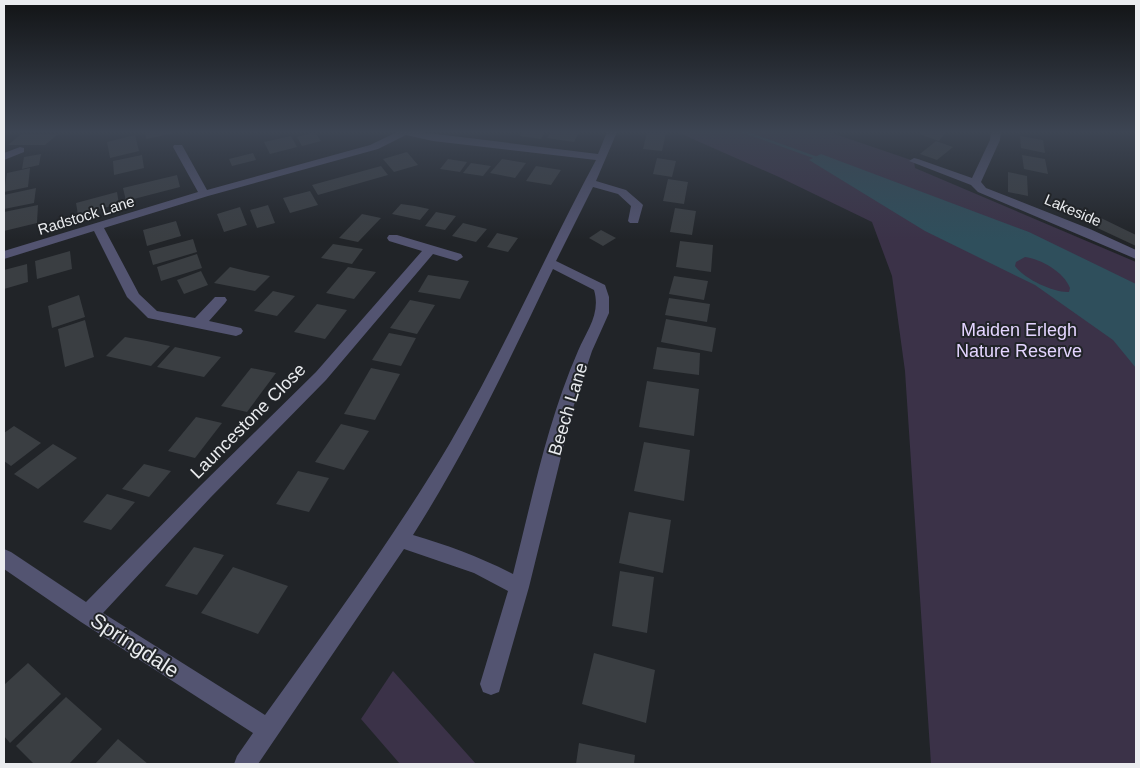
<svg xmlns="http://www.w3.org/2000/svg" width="1140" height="768" font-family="Arial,sans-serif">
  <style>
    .green { fill: #3b3248 }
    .water { fill: #2f4f5c; fill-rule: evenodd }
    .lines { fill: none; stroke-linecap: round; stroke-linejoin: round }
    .stream { fill: #2f4f5c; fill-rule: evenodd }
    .building { fill: #3a3e42 }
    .minor { fill: #535471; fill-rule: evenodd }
    .labels { text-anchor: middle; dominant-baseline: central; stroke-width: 4; stroke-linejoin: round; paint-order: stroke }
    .far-street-label { font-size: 15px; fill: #eaecef; stroke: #212428 }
    .park-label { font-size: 18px; fill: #e4d5ff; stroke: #212428 }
    .street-label { font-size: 18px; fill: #eaecef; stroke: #212428 }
    .near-street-label { font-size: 21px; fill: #eaecef; stroke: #212428 }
  </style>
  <rect width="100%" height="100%" fill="#212428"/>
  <g class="green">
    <path d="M677,132h152l85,29 1,7 221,94v502h-205l-26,-393 -13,-95 -20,-54 -93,-45z"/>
    <path d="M393,671l83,93h-76l-39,-45z"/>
  </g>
  <path class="water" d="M821,154l208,78 107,52v84l-23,-28 -78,-55 -110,-54 -116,-71zM1025,257c16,2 39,15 45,31l-1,4c-15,1 -45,-13 -54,-26l1,-4z"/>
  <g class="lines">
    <path class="stream" d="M741,132h7l70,25 -5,1z"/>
  </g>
  <g class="building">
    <path d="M145,132h29l1,1 -29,6z"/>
    <path d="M315,132l6,9 -19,5 -5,-9z"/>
    <path d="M522,132h23l-4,7 -21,-3z"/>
    <path d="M551,132h28l-5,10 -27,-4z"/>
    <path d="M647,132l19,1 -4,18 -19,-2z"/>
    <path d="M921,132h25l-7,9 -20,-7z"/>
    <path d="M21,134h37l-13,11h-37z"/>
    <path d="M135,135l4,16 -29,7 -3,-16z"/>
    <path d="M291,136l6,11 -27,7 -6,-12z"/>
    <path d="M1020,136l23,4 2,13 -24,-5z"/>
    <path d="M936,141l17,6 -16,13 -17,-6z"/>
    <path d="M407,152l11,13 -24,7 -11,-13z"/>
    <path d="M253,153l3,7 -24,6 -3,-7z"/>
    <path d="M41,154l-2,11 -17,4 2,-12z"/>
    <path d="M142,155l2,13 -30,7 -1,-14z"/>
    <path d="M1022,155l23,4 3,15 -24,-5z"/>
    <path d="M657,158l19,3 -4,16 -19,-3z"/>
    <path d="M448,159l19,3 -7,10 -20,-3z"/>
    <path d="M502,159l24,4 -11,15 -25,-5z"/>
    <path d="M471,163l20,3 -8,10 -20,-3z"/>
    <path d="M381,166l7,9 -70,20 -6,-10z"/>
    <path d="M536,166l25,4 -10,15 -25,-4z"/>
    <path d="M30,168l-2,19 -24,5 3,-19z"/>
    <path d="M1008,172l19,4 1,20 -20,-4z"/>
    <path d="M177,175l3,12 -54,14 -3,-13z"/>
    <path d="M668,179l20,3 -4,22 -21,-3z"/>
    <path d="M36,188l-2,15 -30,6v-14z"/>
    <path d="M310,191l8,14 -28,8 -7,-15z"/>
    <path d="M117,192l2,12 -41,11 -2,-12z"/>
    <path d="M401,204l14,2 14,3 -9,11 -28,-6z"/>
    <path d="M38,205l-1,18 -33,8v-19z"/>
    <path d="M268,205l7,18 -18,5 -7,-18z"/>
    <path d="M240,207l7,18 -23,7 -7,-18z"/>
    <path d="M675,208l21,3 -4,24 -22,-3z"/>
    <path d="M436,212l20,4 -11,14 -20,-4z"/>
    <path d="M362,214l19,4 -23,24 -19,-4z"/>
    <path d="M1101,218l35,17v11l-45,-21z"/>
    <path d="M176,221l5,15 -34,10 -4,-16z"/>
    <path d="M463,223l24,6 -11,13 -24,-6z"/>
    <path d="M601,230l15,8 -13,8 -14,-8z"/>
    <path d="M497,233l21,5 -10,14 -21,-5z"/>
    <path d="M193,239l4,13 -44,13 -4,-14z"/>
    <path d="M680,241l33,4 -2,27 -35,-5z"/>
    <path d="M333,244l30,5 -11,15 -31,-6z"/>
    <path d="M70,251l2,18 -35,10 -2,-18z"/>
    <path d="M197,254l5,14 -41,13 -4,-14z"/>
    <path d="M27,264l1,18 -24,7v-19z"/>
    <path d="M230,267l20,5 20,4 -15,15 -41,-8z"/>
    <path d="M348,267l28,5 -22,27 -28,-6z"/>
    <path d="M201,271l7,14 -24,9 -7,-14z"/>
    <path d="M428,275l41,6 -9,18 -42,-7z"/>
    <path d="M674,276l34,5 -4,19 -35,-6z"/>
    <path d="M273,291l22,5 -18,20 -23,-5z"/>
    <path d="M79,295l6,22 -33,11 -4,-22z"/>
    <path d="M669,298l41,6 -3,18 -42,-7z"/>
    <path d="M410,300l25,5 -18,29 -27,-6z"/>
    <path d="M317,304l30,6 -22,29 -31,-7z"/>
    <path d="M666,319l50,9 -4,24 -51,-10z"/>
    <path d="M85,320l9,37 -29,10 -7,-38z"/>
    <path d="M389,333l27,5 -15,28 -29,-6z"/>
    <path d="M125,337l22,4 23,5 -19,20 -45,-10z"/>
    <path d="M175,347l46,10 -17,20 -47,-10z"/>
    <path d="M657,347l43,6 -1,22 -46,-6z"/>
    <path d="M251,368l25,5 -29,39 -26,-6z"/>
    <path d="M371,368l29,6 -25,46 -31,-6z"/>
    <path d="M647,381l52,8 -5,47 -55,-9z"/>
    <path d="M196,417l26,6 -27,35 -27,-7z"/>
    <path d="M341,424l28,7 -25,39 -29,-8z"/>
    <path d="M14,426l27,17 -30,23 -7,-5v-28z"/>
    <path d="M644,442l46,8 -6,51 -50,-10z"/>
    <path d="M53,444l24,14 -39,31 -24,-15z"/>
    <path d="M144,464l27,7 -22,26 -27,-8z"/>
    <path d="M298,471l31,7 -20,34 -33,-8z"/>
    <path d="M107,494l28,8 -24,28 -28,-8z"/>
    <path d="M629,512l42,8 -8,53 -44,-10z"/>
    <path d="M194,547l30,8 -27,40 -32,-9z"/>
    <path d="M233,567l55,19 -30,48 -57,-21z"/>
    <path d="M620,571l34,6 -7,56 -35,-7z"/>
    <path d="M594,653l61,17 -9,53 -64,-19z"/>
    <path d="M28,663l33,31 -51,49 -6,-7v-51z"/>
    <path d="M66,697l36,32 -33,35h-35l-18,-18z"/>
    <path d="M118,739l30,25h-53z"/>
    <path d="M579,743l56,12 -1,9h-58z"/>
  </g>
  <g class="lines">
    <g class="minor">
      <path d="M397,132h23l178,22 9,-22h10l-21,49 30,9 15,13 2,2 -5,18h-8l-2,-2 3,-15 -13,-12 -25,-7 -37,74 49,24 4,12v16l-17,38 -19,57 -44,179 -30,105 -8,3 -8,-3 -3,-8 28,-93 -34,-18 -70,-24 -146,215h-24l3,-8 16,-23 -172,-111 -77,-53v-20l7,3 75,50 113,-115 117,-115 106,-121 -33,-10 -2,-3 2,-3h8l64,19 2,3 -6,4 -24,-7 -107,126 -115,117 -108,116 162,102c64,-89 129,-178 185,-272 54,-92 96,-190 146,-283l-163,-19 -27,-6 -28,14 -170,47 -104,32 35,66 18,17 38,7 20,-21h10l2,3 -2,3 -16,18 32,7 2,3 -2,3 -5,2 -88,-18 -21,-21 -33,-66 -90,28v-8l194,-59 -25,-45 1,-2h8l25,45 163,-45zM553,269l41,21c7,24 -7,40 -16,61 -31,71 -46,148 -65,223 -33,-17 -66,-29 -100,-39 54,-85 97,-176 140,-266z"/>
      <path d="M991,132h10l-1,8 -19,42 5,6 104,41 46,21v9l-158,-67 -7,-7 -62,-24 5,-3 4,1 54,19 18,-38z"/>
      <path d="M20,147l4,1v4l-20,8v-7z"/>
    </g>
  </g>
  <linearGradient id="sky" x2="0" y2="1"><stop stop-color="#121416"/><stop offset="0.55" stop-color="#3d4553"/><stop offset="1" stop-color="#3d4553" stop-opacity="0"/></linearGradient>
  <rect width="1140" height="240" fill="url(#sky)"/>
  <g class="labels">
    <g class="far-street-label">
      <text transform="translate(1073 210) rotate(23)">Lakeside</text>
      <text transform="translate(86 215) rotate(-17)">Radstock Lane</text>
    </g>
    <g class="park-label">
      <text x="1019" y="330">Maiden Erlegh<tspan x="1019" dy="21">Nature Reserve</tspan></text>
    </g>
    <g class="street-label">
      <text transform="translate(568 409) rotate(-73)">Beech Lane</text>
      <text transform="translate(248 421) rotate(-45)">Launcestone Close</text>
    </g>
    <g class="near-street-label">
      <text transform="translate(135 645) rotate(33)">Springdale</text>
    </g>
  </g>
  <rect width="1140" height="768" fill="none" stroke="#eaecef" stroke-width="10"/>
</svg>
